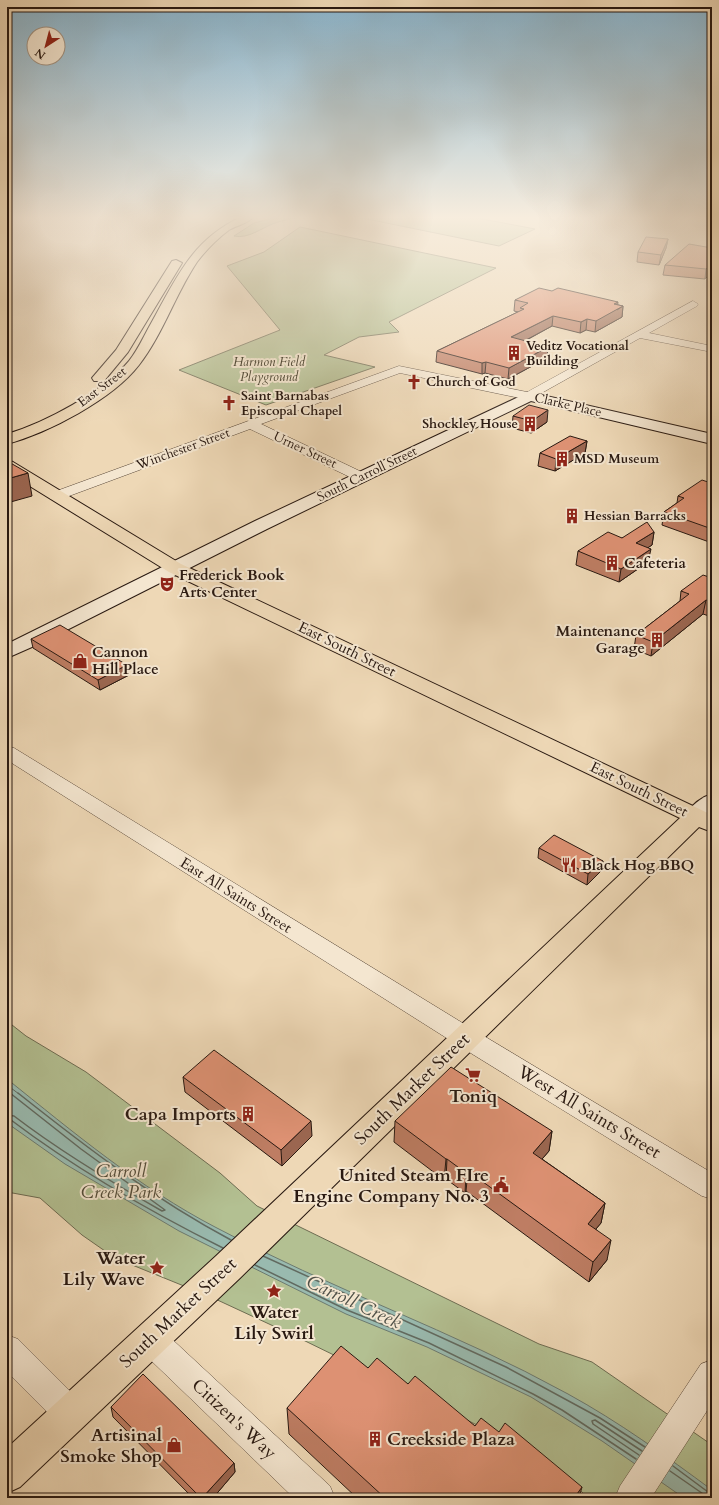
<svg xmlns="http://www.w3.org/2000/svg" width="719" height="1505" font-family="Cardo,serif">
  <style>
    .green { fill: #b3c092; stroke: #6e6c52 }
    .water { fill: #99baaf; stroke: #6c7a70 }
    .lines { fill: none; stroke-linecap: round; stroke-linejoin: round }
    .shore-far1 { stroke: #616a60; stroke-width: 1 }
    .shore { stroke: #616a60; stroke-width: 1.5 }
    .street-casing { stroke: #5a493a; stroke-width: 1 }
    .secondary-casing { stroke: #291911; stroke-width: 2 }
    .primary-casing { stroke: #291911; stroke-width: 2 }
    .street { fill: #f4e6d0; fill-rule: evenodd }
    .secondary { fill: #f4e6d0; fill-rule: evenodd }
    .primary { fill: #eed8b6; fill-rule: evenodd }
    .wall { fill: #be7d63; stroke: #291911 }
    .shaded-wall { fill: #9b6650; stroke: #291911 }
    .building { fill: #dd9173; stroke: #291911 }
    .labels { text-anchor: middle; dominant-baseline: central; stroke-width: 4; stroke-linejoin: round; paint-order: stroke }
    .far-poi-label { font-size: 13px; font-weight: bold; fill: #291911; stroke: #f4e6d0; text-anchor: start }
    .far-park-label { font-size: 13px; font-style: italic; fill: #524b38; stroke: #f4e6d0 }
    .far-street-label { font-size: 13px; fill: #291911; stroke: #f4e6d0 }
    .poi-label { font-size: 15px; font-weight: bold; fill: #291911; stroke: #f4e6d0; text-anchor: start }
    .street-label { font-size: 15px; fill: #291911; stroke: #f4e6d0 }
    .near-street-label { font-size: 18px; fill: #291911; stroke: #f4e6d0 }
    .near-poi-label { font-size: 18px; font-weight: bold; fill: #291911; stroke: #f4e6d0; text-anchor: end }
    .near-park-label { font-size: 18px; font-style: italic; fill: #524b38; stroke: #f4e6d0 }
    .near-water-label { font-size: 19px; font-style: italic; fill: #505148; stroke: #f4e6d0 }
  </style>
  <rect width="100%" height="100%" fill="#eed8b6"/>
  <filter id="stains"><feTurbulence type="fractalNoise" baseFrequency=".005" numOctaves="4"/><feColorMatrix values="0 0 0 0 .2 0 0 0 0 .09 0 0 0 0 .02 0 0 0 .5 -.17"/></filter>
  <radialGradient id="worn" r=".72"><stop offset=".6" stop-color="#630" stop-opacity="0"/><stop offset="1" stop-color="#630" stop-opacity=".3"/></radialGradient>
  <g class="green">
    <path d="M276,217h23c-8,2 -16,3 -24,6 -14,5 -26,16 -41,13l20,-13z"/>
    <path d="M357,217h115l63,12 -36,17z"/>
    <path d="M300,227l196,41 -107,54 10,10 -40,5 -35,18 51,12 -109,38 -87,-35 101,-40 -53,-64 37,-14z"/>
    <path d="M7,1021l19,15 60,36 134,101 37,33 282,138 53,18 120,83v53h-124l-10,-10 -31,-21 -72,-43 -178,-87 -86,-40 -96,-39 -33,-23 -42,-37 -33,-6z"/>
  </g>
  <path class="water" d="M7,1079c66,53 133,109 208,148 115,62 239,104 353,167 51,28 98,62 144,96v8h-28l-82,-57 -71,-44 -104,-50 -81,-33 -167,-83 -114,-67 -58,-41z"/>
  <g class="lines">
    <g class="shore-far1">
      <path d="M7,1085l12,9"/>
      <path d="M7,1091l4,3"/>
    </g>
    <g class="shore">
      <path d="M18,1093c68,54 136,106 213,147"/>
      <path d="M7,1115l7,1c47,36 97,66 148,95l3,-1 -84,-61 -71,-56"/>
      <path d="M7,1120h4c66,50 138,91 212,128"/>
      <path d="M263,1256l243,111 94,51 45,29"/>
      <path d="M255,1265l92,45 82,33 104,51 29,16 74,49"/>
      <path d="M639,1455l-46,-31 -1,-3 3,-1 47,31"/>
      <path d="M673,1466l35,26 4,1"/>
      <path d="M670,1471l39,27"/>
    </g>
    <defs>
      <g id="street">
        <path d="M693,301l5,3 -1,2 -48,27 63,13v6l-72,-14 -111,62 -129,-27 -139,51 105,50 2,3 -2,3h-10l-106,-51 -189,70h-10l-2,-3 2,-3 348,-127 128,26z"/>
        <path d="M7,746l7,2 460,282 238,143v26l-10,-3 -246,-152 -449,-284z"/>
        <path d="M150,1324l11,5 169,157 5,12h-41l-155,-149 -4,-10 4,-10z"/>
        <path d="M7,1335l11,4 63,63 5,11 -5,11 -11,5 -11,-5 -52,-52z"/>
        <path d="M712,1360v43l-61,95h-36l5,-12 81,-122z"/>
      </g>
      <g id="secondary">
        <path d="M529,392l183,42v10l-181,-43 -264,128 -226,114 -34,15v-14l248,-123z"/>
        <path d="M712,794v20c-8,8 -13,10 -24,7l-4,-5c7,-10 17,-19 28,-22z"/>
      </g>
      <g id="primary">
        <path d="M241,217h12c-5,7 -16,8 -24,13 -12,9 -23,20 -32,32 -22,33 -34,72 -58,103 -26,34 -91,68 -132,79v-10c38,-11 97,-43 122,-73 8,-10 14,-23 20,-34 26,-46 41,-86 92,-110z"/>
        <path d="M176,260l6,3 -54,89 -24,29h-10l-2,-3 24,-28 56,-89z"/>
        <path d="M7,460l6,2 168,102 531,251v17l-13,-5 -459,451 -220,209 -13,6v-45l209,-192 464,-438 -511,-246 -162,-100z"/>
      </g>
    </defs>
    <use href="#street" class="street-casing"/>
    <use href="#secondary" class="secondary-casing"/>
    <use href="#primary" class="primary-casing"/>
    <use href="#street" class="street"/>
    <use href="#secondary" class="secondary"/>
    <use href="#primary" class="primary"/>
  </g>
  <g class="wall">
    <path d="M668,239l-2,9 -7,17 -22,-3 1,-10z"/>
    <path d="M712,248l-7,31 -42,-4 2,-10z"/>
    <path d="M515,300l103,5 5,1 -1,11 -27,15 -9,-2 -6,3 -28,-7 -27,15 22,17 -39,21 -23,-6 -3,1 -46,-12 1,-11 81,-39 -4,-1z"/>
    <path d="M513,416l34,6 -16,11 -19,-5z"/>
    <path d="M587,441l-2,12 -30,18 -17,-5 2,-13z"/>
    <path d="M712,482v61l-50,-18 2,-13 13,-9 1,-7z"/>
    <path d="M654,532l-2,13 -5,3 1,14 -29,20 -43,-17 2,-14 44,-13z"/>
    <path d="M712,578v39l-9,-3 -52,42 -17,-7 2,-14 44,-34 1,-10z"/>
    <path d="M31,639l96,26 2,10 -29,15 -67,-42z"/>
    <path d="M539,848l64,13 -2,10 -14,14 -49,-27z"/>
    <path d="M183,1077l129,59 -30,30 -97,-74z"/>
    <path d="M395,1121l157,10 -3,20 -7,8 63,44 -4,20 -5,6 11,31 -18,22 -123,-91 -1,2 -19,-14 -2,1 -50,-38z"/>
    <path d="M368,1368l40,16 67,42 104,72h-222l-68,-64 -2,-26z"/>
    <path d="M111,1407l123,56 1,9 -22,26h-20l-80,-81z"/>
  </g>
  <g class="shaded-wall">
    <path d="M668,239l-2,9 -7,17 2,-10z"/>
    <path d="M712,264v8l-7,7 1,-10z"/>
    <path d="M618,302l-1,8 6,-4 -1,11 -27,15 1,-11 18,-17z"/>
    <path d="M553,316l-1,10 -41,22v-11z"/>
    <path d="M587,319l-1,11 -6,3 1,-11z"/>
    <path d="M548,347l-1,11 -39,21 1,-11z"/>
    <path d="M486,362l-1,11 -3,1v-11z"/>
    <path d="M548,410l-1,12 -16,11 1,-12z"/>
    <path d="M587,441l-2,12 -30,18 1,-12z"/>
    <path d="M28,473l4,23 -25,7v-24z"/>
    <path d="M654,532l-2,13 -18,12 2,-14z"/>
    <path d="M651,549l-3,13 -29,20 2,-13z"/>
    <path d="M706,600l-3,14 -52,42 2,-14z"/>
    <path d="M127,665l2,10 -29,15 -2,-10z"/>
    <path d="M603,861l-2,10 -14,14 1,-11z"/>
    <path d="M311,1121l1,15 -30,30 -1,-16z"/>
    <path d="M552,1131l-3,20 -19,22 3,-20z"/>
    <path d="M446,1159h1l-1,20 -2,1z"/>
    <path d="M468,1171l-2,20 -1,2 1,-20z"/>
    <path d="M605,1203l-4,20 -17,20 4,-19z"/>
    <path d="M611,1240l-4,20 -18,22 4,-20z"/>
    <path d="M234,1463l1,9 -22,26h-11z"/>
    <path d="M582,1487l-3,11h-5z"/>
  </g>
  <g class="building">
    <path d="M646,237l22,2 -7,16 -23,-3z"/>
    <path d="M689,244l23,4v16l-6,5 -41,-4z"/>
    <path d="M539,288l13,3 6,-3 60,14 -4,2 9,2 -27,15 -9,-2 -6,3 -28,-6 -42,21 37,10 -39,21 -23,-6 -4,1 -45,-12 87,-42 -4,-1 8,-5 -13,-3z"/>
    <path d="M529,405l19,5 -16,11 -19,-5z"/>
    <path d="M570,436l17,5 -31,18 -16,-6z"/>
    <path d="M7,461l21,12 -21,6z"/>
    <path d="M702,480l9,3 1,-1v47l-48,-17 20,-14 -6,-2z"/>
    <path d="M647,522l7,10 -18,11 15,6 -30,20 -43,-18 30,-19 14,6z"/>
    <path d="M703,575l9,3v24l-6,-2 -53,42 -17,-7 53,-41 -8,-3z"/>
    <path d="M60,625l67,40 -29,15 -67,-41z"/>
    <path d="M554,835l49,26 -15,13 -49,-26z"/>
    <path d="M214,1050l97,71 -30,29 -98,-73z"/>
    <path d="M451,1067l101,64 -19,22 72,50 -17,21 23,16 -18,22 -125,-91 -2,2 -19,-14h-1l-51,-38z"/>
    <path d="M341,1346l27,22 9,-10 31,26 7,-8 60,50 6,-8 18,14 6,-9 77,64 -8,11h-189l-98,-90z"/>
    <path d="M143,1374l91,89 -32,35h-1l-90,-91z"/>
  </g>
  <linearGradient id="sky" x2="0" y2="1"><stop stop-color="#88b6d1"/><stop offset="0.51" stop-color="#f7edde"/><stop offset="1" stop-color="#f7edde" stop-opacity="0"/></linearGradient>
  <rect width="719" height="427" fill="url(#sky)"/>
  <defs>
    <symbol id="building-bare" viewBox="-9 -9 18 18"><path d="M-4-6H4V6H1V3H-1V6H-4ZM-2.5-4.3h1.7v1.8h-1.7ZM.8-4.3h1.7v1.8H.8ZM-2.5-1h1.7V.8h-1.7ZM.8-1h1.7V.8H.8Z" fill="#8f2418" stroke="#f4e6d0" stroke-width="2.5" paint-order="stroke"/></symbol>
    <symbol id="church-bare" viewBox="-9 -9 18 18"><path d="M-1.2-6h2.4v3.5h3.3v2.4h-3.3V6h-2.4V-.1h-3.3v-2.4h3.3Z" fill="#8f2418" stroke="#f4e6d0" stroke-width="2.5" paint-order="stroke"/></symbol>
    <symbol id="theatre-bare" viewBox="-9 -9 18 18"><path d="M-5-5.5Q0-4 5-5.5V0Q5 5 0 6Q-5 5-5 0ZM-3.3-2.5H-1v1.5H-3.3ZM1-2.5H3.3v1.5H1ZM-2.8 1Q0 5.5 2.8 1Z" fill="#8f2418" stroke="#f4e6d0" stroke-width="2.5" paint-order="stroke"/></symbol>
    <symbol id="shop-bare" viewBox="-9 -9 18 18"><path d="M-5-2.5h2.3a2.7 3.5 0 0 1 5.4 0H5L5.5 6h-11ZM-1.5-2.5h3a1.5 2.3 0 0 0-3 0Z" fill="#8f2418" stroke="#f4e6d0" stroke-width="2.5" paint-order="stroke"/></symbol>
    <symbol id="restaurant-bare" viewBox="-9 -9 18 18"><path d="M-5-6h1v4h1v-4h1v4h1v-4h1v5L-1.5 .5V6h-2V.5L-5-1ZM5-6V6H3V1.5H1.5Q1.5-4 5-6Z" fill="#8f2418" stroke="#f4e6d0" stroke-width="2.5" paint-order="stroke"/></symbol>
    <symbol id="supermarket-bare" viewBox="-9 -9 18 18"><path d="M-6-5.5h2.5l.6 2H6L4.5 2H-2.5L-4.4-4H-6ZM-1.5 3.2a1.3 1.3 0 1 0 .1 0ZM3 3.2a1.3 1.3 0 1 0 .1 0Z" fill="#8f2418" stroke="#f4e6d0" stroke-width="2.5" paint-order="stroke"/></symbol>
    <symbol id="civic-bare" viewBox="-9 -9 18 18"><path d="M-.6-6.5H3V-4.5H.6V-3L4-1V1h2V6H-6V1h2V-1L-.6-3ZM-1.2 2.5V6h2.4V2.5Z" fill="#8f2418" stroke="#f4e6d0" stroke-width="2.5" paint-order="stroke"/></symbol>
    <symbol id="sight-bare" viewBox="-9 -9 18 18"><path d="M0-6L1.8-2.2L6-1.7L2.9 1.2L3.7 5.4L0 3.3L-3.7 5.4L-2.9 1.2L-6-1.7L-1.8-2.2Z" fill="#8f2418" stroke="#f4e6d0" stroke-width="2.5" paint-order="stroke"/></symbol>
  </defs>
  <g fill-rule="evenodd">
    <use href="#building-bare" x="503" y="342" width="22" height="22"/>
    <use href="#church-bare" x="403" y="371" width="22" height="22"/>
    <use href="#church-bare" x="218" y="392" width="22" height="22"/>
    <use href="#building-bare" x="519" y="413" width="22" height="22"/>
    <use href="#building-bare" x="551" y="448" width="22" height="22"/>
    <use href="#building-bare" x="561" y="505" width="22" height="22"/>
    <use href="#building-bare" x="601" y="552" width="22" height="22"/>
    <use href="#theatre-bare" x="156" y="573" width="22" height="22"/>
    <use href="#building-bare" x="646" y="629" width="22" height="22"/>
    <use href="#shop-bare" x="69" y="650" width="22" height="22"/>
    <use href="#restaurant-bare" x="558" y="854" width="22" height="22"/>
    <use href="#supermarket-bare" x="462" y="1064" width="22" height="22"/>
    <use href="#building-bare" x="237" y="1103" width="22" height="22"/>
    <use href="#civic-bare" x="490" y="1174" width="22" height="22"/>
    <use href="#sight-bare" x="146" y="1257" width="22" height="22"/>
    <use href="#sight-bare" x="263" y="1280" width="22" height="22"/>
    <use href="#building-bare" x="364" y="1428" width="22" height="22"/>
    <use href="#shop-bare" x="163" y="1434" width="22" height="22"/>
  </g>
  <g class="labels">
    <g class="far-poi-label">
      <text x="526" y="346">Veditz Vocational<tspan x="526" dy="15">Building</tspan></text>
      <text x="426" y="382">Church of God</text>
      <text x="241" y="396">Saint Barnabas<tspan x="241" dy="15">Episcopal Chapel</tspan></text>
      <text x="518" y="424" text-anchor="end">Shockley House</text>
      <text x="574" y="459">MSD Museum</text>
      <text x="584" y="516">Hessian Barracks</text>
    </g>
    <g class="far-park-label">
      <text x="269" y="362">Harmon Field<tspan x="269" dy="15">Playground</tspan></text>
    </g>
    <g class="far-street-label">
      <text transform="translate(102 387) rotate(-37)">East Street</text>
      <text transform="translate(568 405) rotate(13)">Clarke Place</text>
      <text transform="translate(183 449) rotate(-20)">Winchester Street</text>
      <text transform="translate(305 450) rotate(25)">Urner Street</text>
      <text transform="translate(367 474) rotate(-26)">South Carroll Street</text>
    </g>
    <g class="poi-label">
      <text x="624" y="563">Cafeteria</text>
      <text x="179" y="575">Frederick Book<tspan x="179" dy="17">Arts Center</tspan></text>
      <text x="645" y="631" text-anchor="end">Maintenance<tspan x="645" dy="17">Garage</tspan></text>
      <text x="92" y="652">Cannon<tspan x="92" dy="17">Hill Place</tspan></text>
      <text x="581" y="865">Black Hog BBQ</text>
    </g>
    <g class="street-label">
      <text transform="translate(347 649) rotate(26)">East South Street</text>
      <text transform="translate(639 789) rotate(26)">East South Street</text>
      <text transform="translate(236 895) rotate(32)">East All Saints Street</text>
    </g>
    <g class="near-street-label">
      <text transform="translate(412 1089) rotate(-44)">South Market Street</text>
      <text transform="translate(589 1112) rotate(31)">West All Saints Street</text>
      <text transform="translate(178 1313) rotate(-43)">South Market Street</text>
      <text transform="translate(234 1419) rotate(43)">Citizen's Way</text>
    </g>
    <g class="near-poi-label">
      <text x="473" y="1096" text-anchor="middle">Toniq</text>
      <text x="236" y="1114">Capa Imports</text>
      <text x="489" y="1175">United Steam FIre<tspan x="489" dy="21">Engine Company No. 3</tspan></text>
      <text x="145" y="1258">Water<tspan x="145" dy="21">Lily Wave</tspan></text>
      <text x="274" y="1312" text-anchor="middle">Water<tspan x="274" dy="21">Lily Swirl</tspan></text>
      <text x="162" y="1435">Artisinal<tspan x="162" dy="21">Smoke Shop</tspan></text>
      <text x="387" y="1439" text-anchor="start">Creekside Plaza</text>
    </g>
    <g class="near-park-label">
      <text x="121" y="1171">Carroll<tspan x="121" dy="21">Creek Park</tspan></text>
    </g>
    <g class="near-water-label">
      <text transform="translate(354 1302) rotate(25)">Carroll Creek</text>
    </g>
  </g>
  <rect width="719" height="1505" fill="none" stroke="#eed8b6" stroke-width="24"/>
  <rect x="8" y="8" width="703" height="1489" fill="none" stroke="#291911" stroke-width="2"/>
  <rect x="12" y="12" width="695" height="1481" fill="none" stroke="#291911"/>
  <g transform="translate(46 46) rotate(216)"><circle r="19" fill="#f4e6d0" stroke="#a39484"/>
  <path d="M0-3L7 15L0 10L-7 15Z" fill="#8f2418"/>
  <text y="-6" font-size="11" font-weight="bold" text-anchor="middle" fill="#291911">N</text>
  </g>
  <rect width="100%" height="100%" filter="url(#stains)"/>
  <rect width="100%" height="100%" fill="url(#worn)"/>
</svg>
